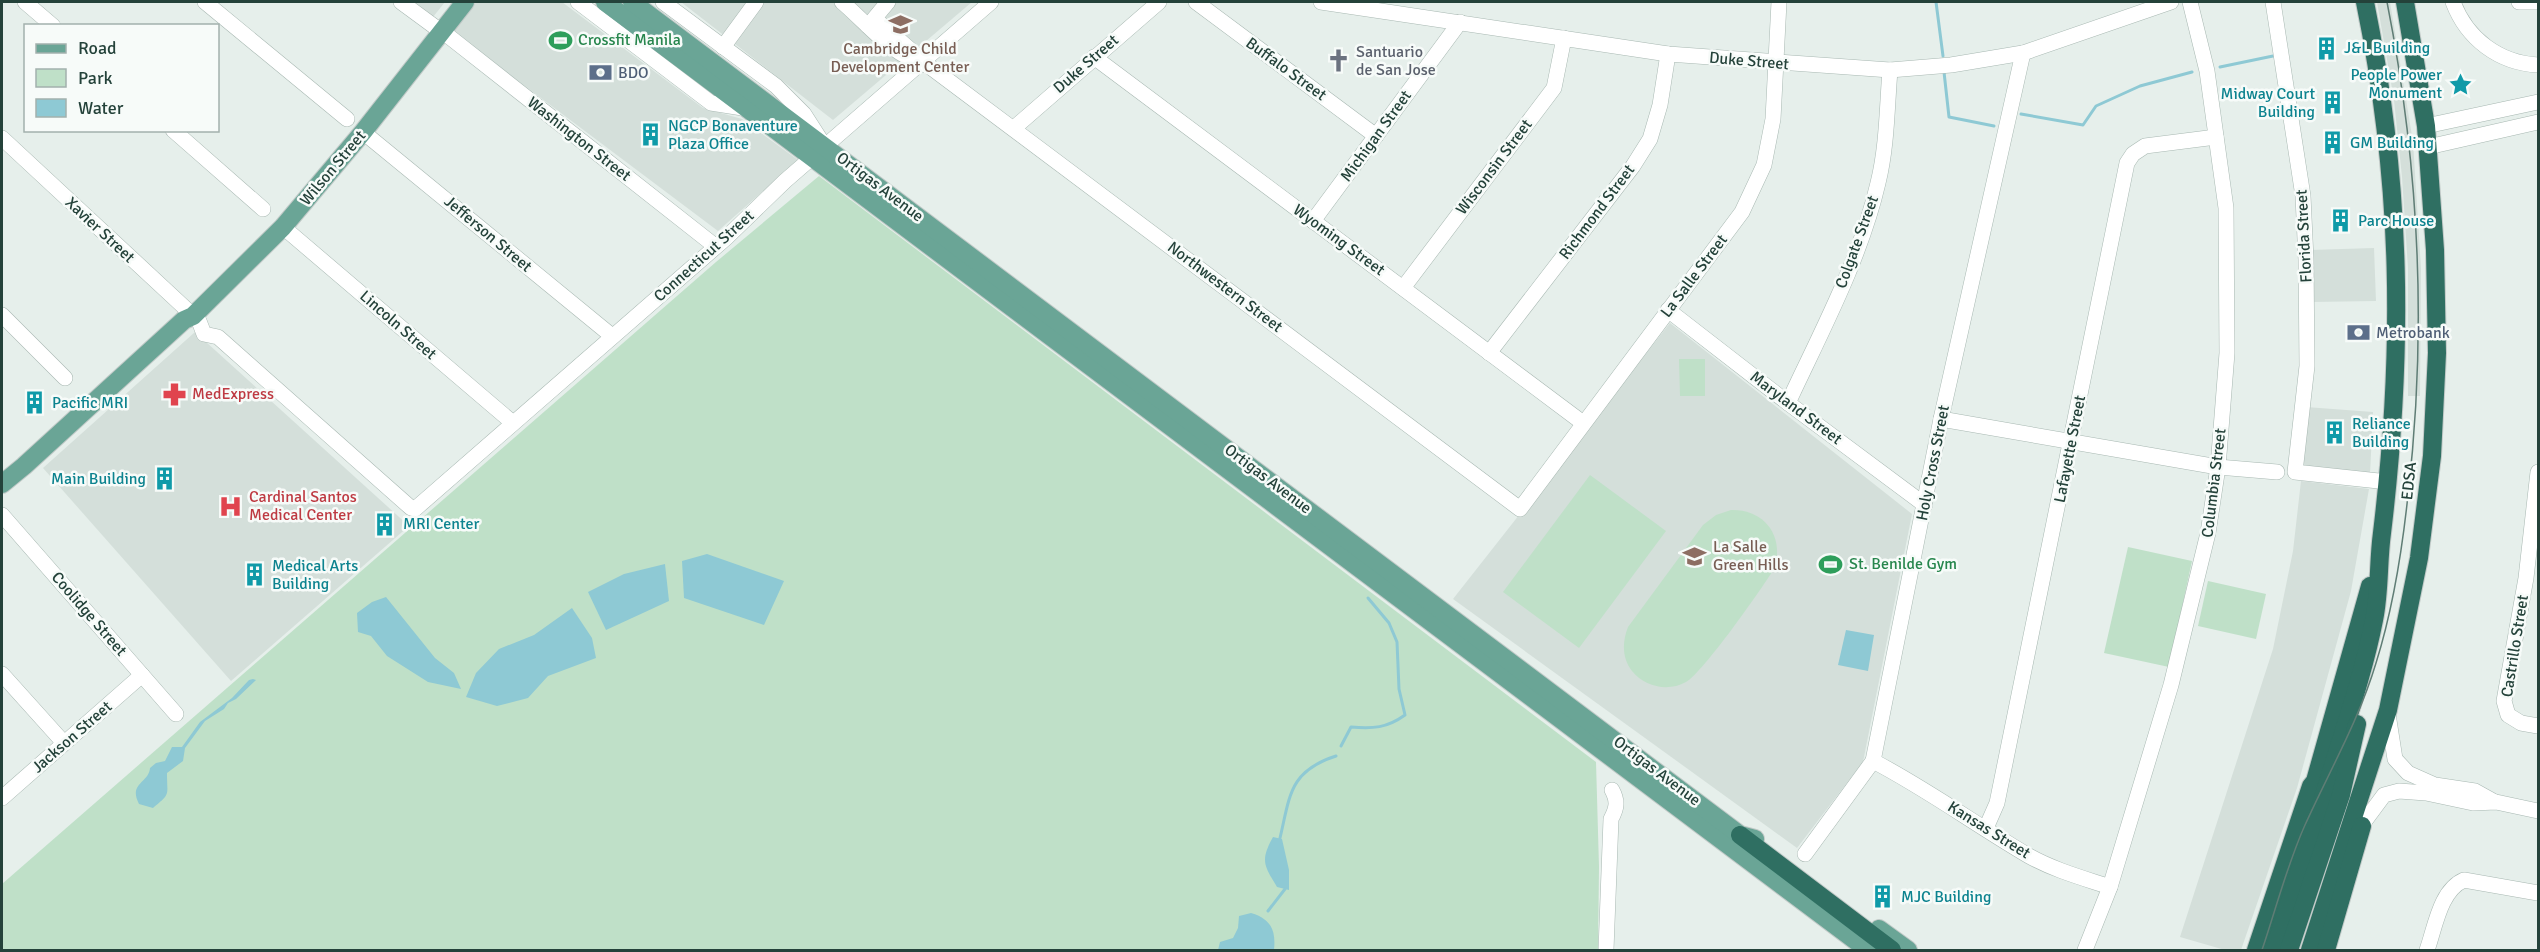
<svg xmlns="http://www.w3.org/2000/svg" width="2540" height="952" font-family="Signika,sans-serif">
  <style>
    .built { fill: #d4dfda }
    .green { fill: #bfe0c8 }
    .water { fill: #8ec9d4 }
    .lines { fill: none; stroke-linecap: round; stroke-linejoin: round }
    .stream { stroke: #8ec9d4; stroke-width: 3 }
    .minor-casing { stroke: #a8b8b2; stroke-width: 16 }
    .major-casing { stroke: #c2cac8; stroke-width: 20 }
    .highway-casing { stroke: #c2cac8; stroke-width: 20 }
    .minor { stroke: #fff; stroke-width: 15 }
    .major { stroke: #6aa596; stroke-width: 18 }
    .highway { stroke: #2f6f62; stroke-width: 18 }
    .tram { stroke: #5f7d75; stroke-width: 1.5 }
    .labels { text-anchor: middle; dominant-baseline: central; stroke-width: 5; stroke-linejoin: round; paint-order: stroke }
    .leisure-label { font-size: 16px; fill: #27864d; stroke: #f7fbf9; text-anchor: start }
    .culture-label { font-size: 16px; fill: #0d838f; stroke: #f7fbf9; text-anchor: start }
    .education-label { font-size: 16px; fill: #785e54; stroke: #f7fbf9 }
    .worship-label { font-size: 16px; fill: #5b616d; stroke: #f7fbf9; text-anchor: start }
    .street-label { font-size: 16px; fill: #24423a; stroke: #f7fbf9 }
    .service-label { font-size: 16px; fill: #4e5e75; stroke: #f7fbf9; text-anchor: start }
    .health-label { font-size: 16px; fill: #be3a42; stroke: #f7fbf9; text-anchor: start }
  </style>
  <rect width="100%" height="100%" fill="#e6efeb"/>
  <g class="built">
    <path d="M414,2h31l-12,15z"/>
    <path d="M476,2h86l141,106 39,11 56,41 -80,71 -265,-199z"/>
    <path d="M681,2h291l-139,118z"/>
    <path d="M2377,2h13l23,140 8,126 -1,128h-12v-128l-6,-91 -8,-77z"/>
    <path d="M2374,248l2,53 -64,1 -2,-52z"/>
    <path d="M1670,323l242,191 -49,248 -66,86 -344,-249z"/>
    <path d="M195,332l214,194 -178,155 -188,-213z"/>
    <path d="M2306,407l67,5 -3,62 -68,-5z"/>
    <path d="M2301,481l68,8 -18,102 -54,197 -56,162h-16l-45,-13 93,-288 20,-98z"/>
  </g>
  <g class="green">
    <path d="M819,176l777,586 3,105 -1,83h-1596v-66l714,-622z"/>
    <path d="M1679,359h26v37h-25z"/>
    <path d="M1590,475l76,56 -87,117 -76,-56z"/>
    <path d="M1731,510c34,-1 54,27 43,59 -14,22 -70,102 -88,113 -18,10 -41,5 -54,-11 -10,-13 -10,-29 -4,-44l75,-102 13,-10z"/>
    <path d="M2128,547l64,14 -23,106 -65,-14z"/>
    <path d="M2208,581l58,13 -10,45 -58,-13z"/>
  </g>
  <g class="water">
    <path d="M707,554l77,27 -20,44 -80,-27 -2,-37z"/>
    <path d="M665,564l4,37 -63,29 -18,-38 36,-18z"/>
    <path d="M386,597l49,61 19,15 7,16 -33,-7 -41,-26 -16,-20 -13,-4 -1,-19 15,-11z"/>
    <path d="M572,608l20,30 4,20 -48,18 -20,22 -31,8 -31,-9 10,-24 23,-24 35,-14z"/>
    <path d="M1846,630l28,5 -6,36 -30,-6z"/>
    <path d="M253,679l3,1 -20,19 -8,4 -4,6 -19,12 -20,27 -2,13 -16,12c0,24 4,20 -14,35l-14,-4c-11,-21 10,-21 11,-36l6,-5 9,-2 7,-14h10l18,-25 32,-24 17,-18z"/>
    <path d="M1273,837l9,2 7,31v20l-12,-3c-13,-22 -17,-26 -4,-50z"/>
    <path d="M1251,913c20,6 25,17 23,37h-56l2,-8 13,-4 5,-10 1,-12z"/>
  </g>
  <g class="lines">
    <g class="stream">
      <path d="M1936,2l7,54"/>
      <path d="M2220,67l53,-11"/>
      <path d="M1944,72l5,45 45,9"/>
      <path d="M2021,114l62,11 13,-19 44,-20 52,-14"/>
      <path d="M1341,746l10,-19c22,2 36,1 54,-12l-6,-26 -2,-47 -8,-19 -21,-25"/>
      <path d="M1280,838c10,-42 9,-67 56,-82"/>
      <path d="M1268,911l17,-22"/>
    </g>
    <defs>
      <g id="minor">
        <path d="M25,2l28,24"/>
        <path d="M205,2l142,117"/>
        <path d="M401,2l34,25"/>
        <path d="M578,2l133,101 38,6"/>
        <path d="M663,2l113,84 28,28 18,28"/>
        <path d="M842,2c27,23 48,52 84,63"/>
        <path d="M1196,2l180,134"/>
        <path d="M1321,2l347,52 222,16 61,-5 72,-12 148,-51"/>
        <path d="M2273,2l30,194 3,64 1,106 -12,106 93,10"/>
        <path d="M2453,2c14,37 46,61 85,63"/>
        <path d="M2519,2h19"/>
        <path d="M875,19l54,47 591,443 222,-297 22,-47 9,-46 6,-117"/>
        <path d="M868,26l20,-24"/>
        <path d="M442,31l273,215"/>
        <path d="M723,47l33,-45"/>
        <path d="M1094,57l489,366"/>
        <path d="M2426,126l112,-24"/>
        <path d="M1014,128l145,-126"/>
        <path d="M173,130l90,79"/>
        <path d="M363,132l249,204"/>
        <path d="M2,138l197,183 5,13 14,3 193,171 4,1 311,-271 59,-57 206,-179"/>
        <path d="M2428,147l110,-25"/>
        <path d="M1313,221l147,-199"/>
        <path d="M283,227l230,196"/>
        <path d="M1403,288l151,-200 10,-50"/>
        <path d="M1668,310l120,93 137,102"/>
        <path d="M2,315l63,63"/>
        <path d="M1489,353l144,-187 17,-27 10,-34 8,-51"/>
        <path d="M1788,403c33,-71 72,-143 90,-220 9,-36 9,-76 12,-113"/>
        <path d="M1941,419l277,48 59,5"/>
        <path d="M2538,472l-12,106 -22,123 4,14 13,8 17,3"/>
        <path d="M2,515l174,199"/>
        <path d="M2,674l62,69"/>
        <path d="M2388,714l7,45 13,14 27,12 40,6 18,10"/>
        <path d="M1873,761c54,28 103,64 156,95 25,14 54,22 81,31"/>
        <path d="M2,798l140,-123"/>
        <path d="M2364,822l20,-27 15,-4 27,2 47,10 23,-1 42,9"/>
        <path d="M1986,828l11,-25 130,-640 6,-9 12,-8 71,-9"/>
        <path d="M1805,854l68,-93 68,-342 82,-366"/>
        <path d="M1606,950l5,-131c6,-11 7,-18 1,-29"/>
        <path d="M2085,950l25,-63 61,-202 37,-152 10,-66 9,-114 -1,-145 -19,-137 -17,-69"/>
        <path d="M2427,950c8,-22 13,-60 37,-70l74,13"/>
      </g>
      <g id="major">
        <path d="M605,2l1263,948"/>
        <path d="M632,2l1108,833 15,4"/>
        <path d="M2,484l22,-18 160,-146 9,-4 90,-89 80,-95 102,-130"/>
        <path d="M1879,929l29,21"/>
      </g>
      <g id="highway">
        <path d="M1740,835l152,115"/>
        <path d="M2256,950l55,-164 4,-5 55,-195"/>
        <path d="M2274,950c21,-64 42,-129 62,-194 14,-45 29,-90 38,-136 6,-29 4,-58 8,-87 22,-183 20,-350 -17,-531"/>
        <path d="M2289,950l52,-155 16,-71"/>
        <path d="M2310,950l78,-240 31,-152 13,-102 5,-103 -2,-103 -9,-124 -21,-124"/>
        <path d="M2326,950l36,-124"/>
      </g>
    </defs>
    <use href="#minor" class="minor-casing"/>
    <use href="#major" class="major-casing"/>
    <use href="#highway" class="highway-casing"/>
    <use href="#minor" class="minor"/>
    <use href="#major" class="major"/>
    <use href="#highway" class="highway"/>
    <path class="tram" d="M2262,950c14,-41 25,-85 43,-125 24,-53 54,-105 71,-162 17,-54 26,-111 32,-168 19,-164 11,-331 -21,-493"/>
  </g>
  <defs>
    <symbol id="school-bare" viewBox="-9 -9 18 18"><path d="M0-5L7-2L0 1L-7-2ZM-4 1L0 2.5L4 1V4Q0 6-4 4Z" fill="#8d6e63" stroke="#f7fbf9" stroke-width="2.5" paint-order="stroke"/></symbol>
    <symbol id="stadium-bare" viewBox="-9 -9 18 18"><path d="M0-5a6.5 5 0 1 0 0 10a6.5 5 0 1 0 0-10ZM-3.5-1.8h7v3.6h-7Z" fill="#2e9e5b" stroke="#f7fbf9" stroke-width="2.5" paint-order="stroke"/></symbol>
    <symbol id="building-bare" viewBox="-9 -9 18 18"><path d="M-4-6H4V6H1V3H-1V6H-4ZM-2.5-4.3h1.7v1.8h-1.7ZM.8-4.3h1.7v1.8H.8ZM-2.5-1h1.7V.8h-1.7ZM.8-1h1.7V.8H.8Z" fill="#0f9aa8" stroke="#f7fbf9" stroke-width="2.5" paint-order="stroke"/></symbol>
    <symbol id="church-bare" viewBox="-9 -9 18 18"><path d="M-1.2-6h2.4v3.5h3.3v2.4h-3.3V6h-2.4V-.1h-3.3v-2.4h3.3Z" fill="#6b7280" stroke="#f7fbf9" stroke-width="2.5" paint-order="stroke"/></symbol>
    <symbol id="bank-bare" viewBox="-9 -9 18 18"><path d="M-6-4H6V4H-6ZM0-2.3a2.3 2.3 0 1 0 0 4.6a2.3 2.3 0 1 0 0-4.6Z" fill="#5c6f8a" stroke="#f7fbf9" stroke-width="2.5" paint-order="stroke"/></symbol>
    <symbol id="sight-bare" viewBox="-9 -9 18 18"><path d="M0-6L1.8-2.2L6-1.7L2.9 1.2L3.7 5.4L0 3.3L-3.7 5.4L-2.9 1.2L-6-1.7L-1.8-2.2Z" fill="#0f9aa8" stroke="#f7fbf9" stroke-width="2.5" paint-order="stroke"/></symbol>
    <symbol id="pharmacy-bare" viewBox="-9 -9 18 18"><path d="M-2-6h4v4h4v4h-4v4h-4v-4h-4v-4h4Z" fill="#e0444e" stroke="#f7fbf9" stroke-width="2.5" paint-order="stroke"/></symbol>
    <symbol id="hospital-bare" viewBox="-9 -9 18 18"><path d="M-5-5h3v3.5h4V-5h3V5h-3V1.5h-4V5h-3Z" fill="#e0444e" stroke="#f7fbf9" stroke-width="2.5" paint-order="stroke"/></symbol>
  </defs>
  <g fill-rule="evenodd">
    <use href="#school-bare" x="884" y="8" width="33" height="33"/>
    <use href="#stadium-bare" x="544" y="24" width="33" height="33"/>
    <use href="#building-bare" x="2310" y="32" width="33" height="33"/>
    <use href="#church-bare" x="1322" y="44" width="33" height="33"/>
    <use href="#bank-bare" x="584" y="56" width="33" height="33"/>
    <use href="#sight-bare" x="2444" y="68" width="33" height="33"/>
    <use href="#building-bare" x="2316" y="86" width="33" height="33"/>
    <use href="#building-bare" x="634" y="118" width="33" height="33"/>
    <use href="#building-bare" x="2316" y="126" width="33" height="33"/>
    <use href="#building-bare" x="2324" y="204" width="33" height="33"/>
    <use href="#bank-bare" x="2342" y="316" width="33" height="33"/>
    <use href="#pharmacy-bare" x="158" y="378" width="33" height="33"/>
    <use href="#building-bare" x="18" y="386" width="33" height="33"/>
    <use href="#building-bare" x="2318" y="416" width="33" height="33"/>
    <use href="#building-bare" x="148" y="462" width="33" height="33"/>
    <use href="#hospital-bare" x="214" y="490" width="33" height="33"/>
    <use href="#building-bare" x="368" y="508" width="33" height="33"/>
    <use href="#school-bare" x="1678" y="540" width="33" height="33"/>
    <use href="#stadium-bare" x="1814" y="548" width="33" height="33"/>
    <use href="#building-bare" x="238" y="558" width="33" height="33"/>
    <use href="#building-bare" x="1866" y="880" width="33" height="33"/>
  </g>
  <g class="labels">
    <g class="leisure-label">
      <text x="578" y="40">Crossfit Manila</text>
      <text x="1849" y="564">St. Benilde Gym</text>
    </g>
    <g class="culture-label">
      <text x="2344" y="48">J&amp;L Building</text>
      <text x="2442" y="75" text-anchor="end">People Power<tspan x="2442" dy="18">Monument</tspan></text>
      <text x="2315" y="94" text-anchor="end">Midway Court<tspan x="2315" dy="18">Building</tspan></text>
      <text x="668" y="126">NGCP Bonaventure<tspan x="668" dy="18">Plaza Office</tspan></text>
      <text x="2350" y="143">GM Building</text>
      <text x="2358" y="221">Parc House</text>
      <text x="52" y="403">Pacific MRI</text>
      <text x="2352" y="424">Reliance<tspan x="2352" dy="18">Building</tspan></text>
      <text x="146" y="479" text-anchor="end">Main Building</text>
      <text x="403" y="524">MRI Center</text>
      <text x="272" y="566">Medical Arts<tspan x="272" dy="18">Building</tspan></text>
      <text x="1901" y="897">MJC Building</text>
    </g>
    <g class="education-label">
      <text x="900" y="49">Cambridge Child<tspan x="900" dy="18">Development Center</tspan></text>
      <text x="1713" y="547" text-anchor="start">La Salle<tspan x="1713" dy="18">Green Hills</tspan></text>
    </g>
    <g class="worship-label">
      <text x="1356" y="52">Santuario<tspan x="1356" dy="18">de San Jose</tspan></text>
    </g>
    <g class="street-label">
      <text transform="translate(1749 61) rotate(5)">Duke Street</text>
      <text transform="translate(1086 64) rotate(-41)">Duke Street</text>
      <text transform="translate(1286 69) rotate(36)">Buffalo Street</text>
      <text transform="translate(1376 136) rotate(-54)">Michigan Street</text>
      <text transform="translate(579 139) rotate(38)">Washington Street</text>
      <text transform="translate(1494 167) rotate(-53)">Wisconsin Street</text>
      <text transform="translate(333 168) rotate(-50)">Wilson Street</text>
      <text transform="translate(880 187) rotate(37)">Ortigas Avenue</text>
      <text transform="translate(1597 212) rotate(-53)">Richmond Street</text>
      <text transform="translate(100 230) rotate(43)">Xavier Street</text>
      <text transform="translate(488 234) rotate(40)">Jefferson Street</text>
      <text transform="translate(2304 236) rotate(-93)">Florida Street</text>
      <text transform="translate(1339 240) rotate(36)">Wyoming Street</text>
      <text transform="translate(1857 242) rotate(-70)">Colgate Street</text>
      <text transform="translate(704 256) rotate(-42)">Connecticut Street</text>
      <text transform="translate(1694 276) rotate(-53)">La Salle Street</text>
      <text transform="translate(1225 287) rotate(37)">Northwestern Street</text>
      <text transform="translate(398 325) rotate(41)">Lincoln Street</text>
      <text transform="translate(1796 408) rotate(37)">Maryland Street</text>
      <text transform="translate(2070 449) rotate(-79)">Lafayette Street</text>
      <text transform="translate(1933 463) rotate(-79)">Holy Cross Street</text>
      <text transform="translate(1268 479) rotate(37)">Ortigas Avenue</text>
      <text transform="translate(2409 481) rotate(-84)">EDSA</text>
      <text transform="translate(2214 483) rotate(-83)">Columbia Street</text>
      <text transform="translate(89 614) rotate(49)">Coolidge Street</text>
      <text transform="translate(2515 646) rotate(-81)">Castrillo Street</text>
      <text transform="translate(72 737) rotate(-41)">Jackson Street</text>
      <text transform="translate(1657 771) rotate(37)">Ortigas Avenue</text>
      <text transform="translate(1989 830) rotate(32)">Kansas Street</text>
    </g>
    <g class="service-label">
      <text x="618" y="73">BDO</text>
      <text x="2376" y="333">Metrobank</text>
    </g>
    <g class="health-label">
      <text x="192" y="394">MedExpress</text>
      <text x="249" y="497">Cardinal Santos<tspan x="249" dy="18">Medical Center</tspan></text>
    </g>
  </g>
  <rect width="2540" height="952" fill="none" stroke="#24423a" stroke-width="6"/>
  <rect x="24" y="24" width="195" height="108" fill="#f7fbf9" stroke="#a3b1ad" stroke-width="1.5"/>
  <rect x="36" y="44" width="30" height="9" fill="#6aa596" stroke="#a3b1ad" stroke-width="1.5"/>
  <text x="78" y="54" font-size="18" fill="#24423a">Road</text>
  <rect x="36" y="69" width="30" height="18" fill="#bfe0c8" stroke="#a3b1ad" stroke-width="1.5"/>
  <text x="78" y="84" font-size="18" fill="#24423a">Park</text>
  <rect x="36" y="99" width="30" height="18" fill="#8ec9d4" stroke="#a3b1ad" stroke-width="1.5"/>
  <text x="78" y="114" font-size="18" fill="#24423a">Water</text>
</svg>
